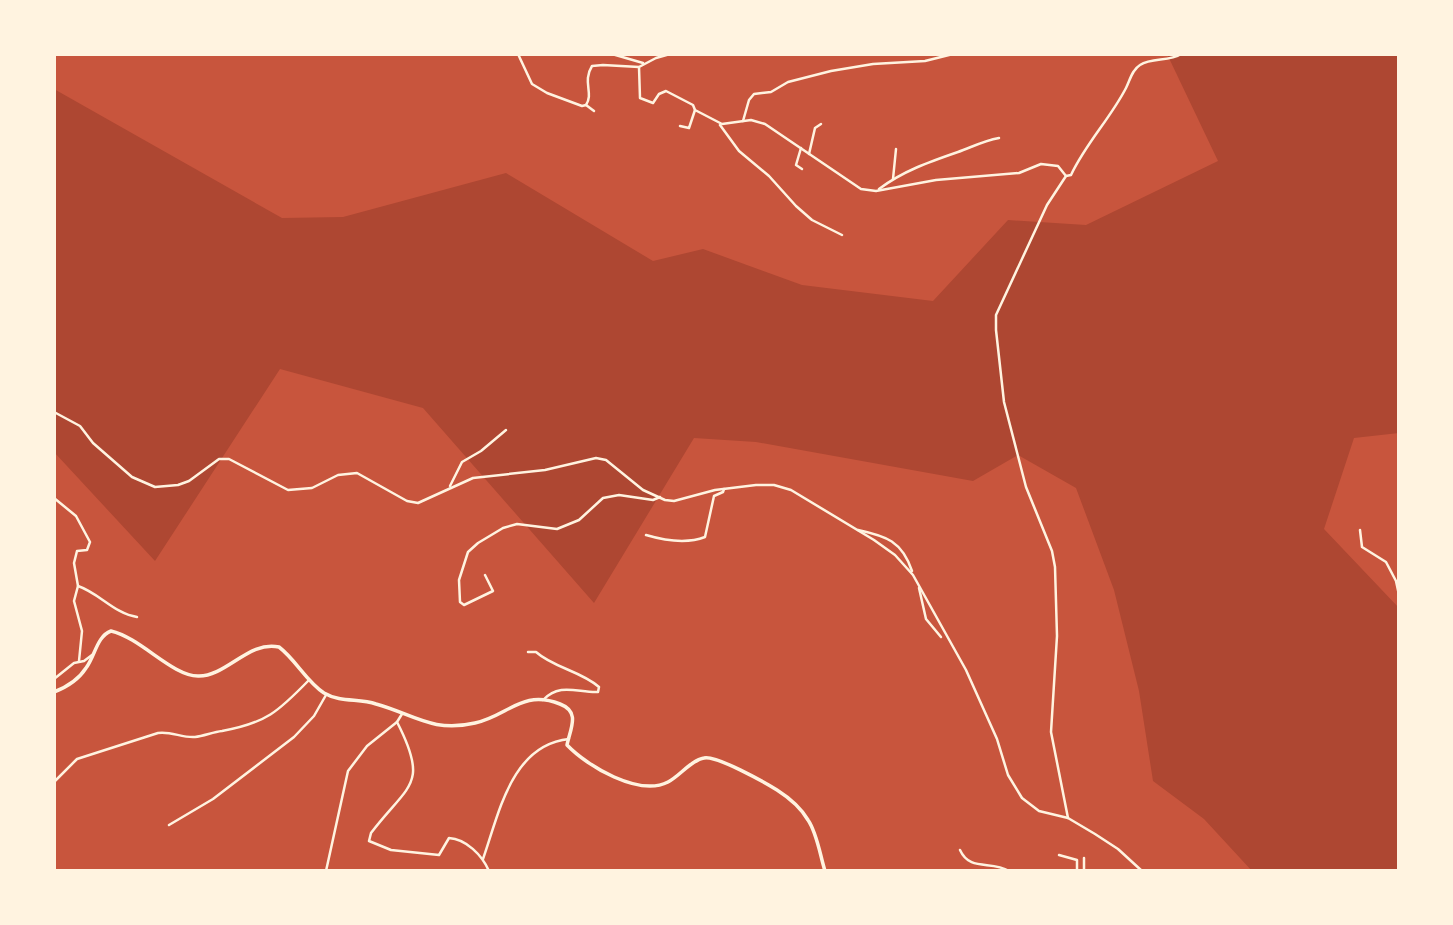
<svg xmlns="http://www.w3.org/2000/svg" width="1453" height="925" font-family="Figtree,sans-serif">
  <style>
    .green { fill: #ae4732 }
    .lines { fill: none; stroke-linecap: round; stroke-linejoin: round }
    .minor { stroke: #fff3e0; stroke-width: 2.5 }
    .tertiary { stroke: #fff3e0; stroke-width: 3.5 }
  </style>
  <rect width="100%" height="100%" fill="#c8553d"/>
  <path class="green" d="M1167,54h232v379l-45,5 -30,91 75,79v263h-147l-48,-52 -51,-38 -14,-90 -25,-101 -38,-102 -58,-33 -45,26 -217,-39 -62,-4 -100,165 -171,-195 -143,-39 -125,192 -101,-109v-363l228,129 61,-1 163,-44 147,88 50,-12 99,36 131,16 75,-81 78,5 132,-64z"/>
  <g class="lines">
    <g class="minor">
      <path d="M518,54l14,30 15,9 35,13 4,-1c8,-12 -4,-23 6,-39l11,-1 36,2"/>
      <path d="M612,54l31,9"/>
      <path d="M670,54l-14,4 -17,9 1,31 13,5 6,-9 7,-3 27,14 2,5 27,14 29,-4 14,4 96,65 15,2 60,-11 83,-7 22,-9 17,2 8,10"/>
      <path d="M672,54h7"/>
      <path d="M586,105l8,6"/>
      <path d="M743,121l6,-21 5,-6 17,-2 17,-10 43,-11 42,-7 52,-3 28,-7"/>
      <path d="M720,125l19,26 30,25 27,30 16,14 30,15"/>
      <path d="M680,126l9,2 6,-18"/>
      <path d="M801,148l-5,17 6,4"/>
      <path d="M809,154l6,-26 6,-4"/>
      <path d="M893,179l3,-30"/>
      <path d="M879,189c24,-18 50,-27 79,-37 14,-5 25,-11 41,-14"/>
      <path d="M54,412l26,14 13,17 39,34 23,10 23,-2 11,-4 30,-22h10l59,31 24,-2 26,-13 19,-2 50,28 11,2 55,-25 72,-8 51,-12 10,2 37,30 22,10 9,1 41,-11 41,-5h18l17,5 83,50 21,15 18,20 53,95 31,69 11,36 14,23 17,13 29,7 27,16 23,15 24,22"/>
      <path d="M450,486l12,-24 19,-11 25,-21"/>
      <path d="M54,498l22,18 14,26 -3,8 -10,1 -3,12 4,23 -4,15 8,30 -3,30"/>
      <path d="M858,530c28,6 44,11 54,41"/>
      <path d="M1360,530l2,17 24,15 10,19 3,14"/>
      <path d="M646,535c17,5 41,9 59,2l9,-41 9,-4 1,-3"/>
      <path d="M485,575l8,16 -29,14 -4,-3 -1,-22 9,-28 10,-9 25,-15 14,-4 40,5 22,-9 24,-22 16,-3 34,5 7,-3"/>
      <path d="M78,586c21,7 37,28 59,31"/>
      <path d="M919,588l7,31 15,18"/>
      <path d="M528,652h8c18,16 45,19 63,35l-1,5c-20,1 -38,-10 -55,8"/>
      <path d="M54,679l20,-16 10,-2 8,-6"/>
      <path d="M402,714l-5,8c33,64 11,62 -26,111l-2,8 22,9 48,5 10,-17c17,1 33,17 40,33"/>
      <path d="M54,782l23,-23 81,-26c13,-2 24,5 37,4 9,-1 18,-5 27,-6 44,-8 56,-19 87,-51"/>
      <path d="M1068,818l-17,-86 6,-96 -2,-69 -3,-16 -26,-64 -22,-85 -8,-72v-15l51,-110 19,-29 5,-1c15,-32 39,-56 55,-87 4,-8 6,-18 14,-23 12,-8 29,-3 41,-11"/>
      <path d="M169,825l44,-26 81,-62 20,-21 12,-21"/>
      <path d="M960,850c10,22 31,10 49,21"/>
      <path d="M1059,855l18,5v11"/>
      <path d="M1084,858v13"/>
      <path d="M483,859c16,-45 28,-114 86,-120"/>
      <path d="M326,871l22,-100 19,-25 30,-24"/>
    </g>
    <path class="tertiary" d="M54,692c13,-5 25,-13 32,-24 9,-12 11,-32 25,-37 30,7 61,45 87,45 28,1 51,-36 81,-29 17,13 27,34 45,46 17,10 35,5 52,11 37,10 56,29 99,19 33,-7 47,-34 85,-19 21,8 10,25 7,41 20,21 72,52 101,37 12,-6 23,-22 36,-24 12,-3 60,24 73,32 11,7 24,18 31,30 9,13 12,35 17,51"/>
  </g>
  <rect width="1453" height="925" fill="none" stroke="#fff3e0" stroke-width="112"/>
</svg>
